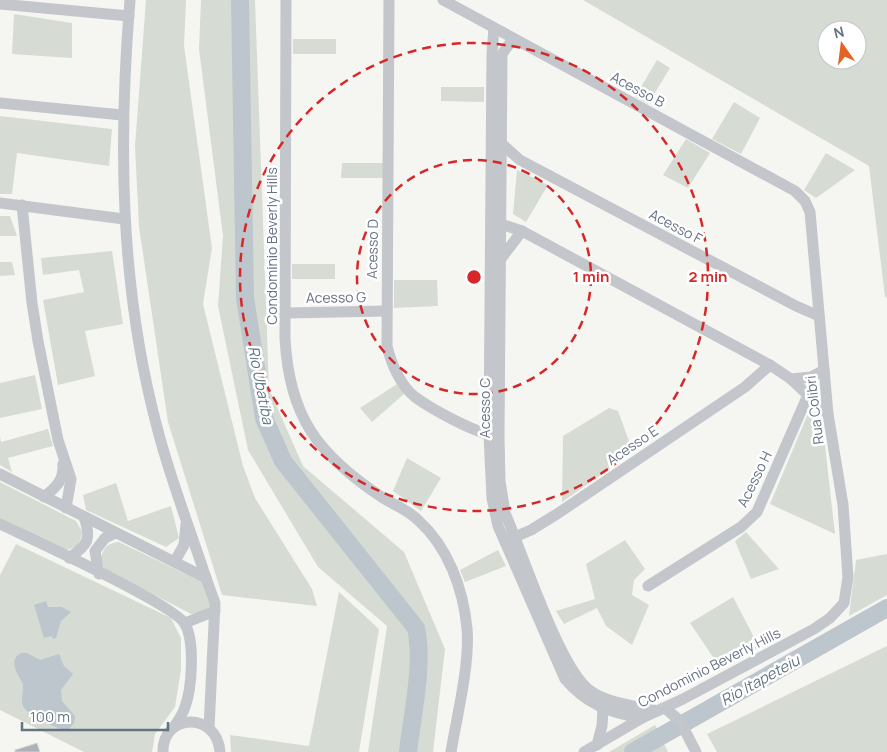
<svg xmlns="http://www.w3.org/2000/svg" width="887" height="752" font-family="Manrope,sans-serif">
  <style>
    .green { fill: #d6dcd3; fill-rule: evenodd }
    .water { fill: #bcc6cc }
    .lines { fill: none; stroke-linecap: round; stroke-linejoin: round }
    .river { stroke: #bcc6cc; stroke-width: 18 }
    .building { fill: #acb2b8; stroke: #d7d7d5 }
    .minor { stroke: #c3c6ca; stroke-width: 11 }
    .ring { fill: none; stroke: #d62828; stroke-width: 2.5; stroke-dasharray: 9 6 }
    .labels { text-anchor: middle; dominant-baseline: central; stroke-width: 5; stroke-linejoin: round; paint-order: stroke }
    .street-label { font-size: 14px; fill: #657383; stroke: #fff }
    .water-label { font-size: 15px; font-style: italic; fill: #60747f; stroke: #fff }
    .centre { fill: #d62828; stroke: #fff; stroke-width: 2.5 }
    .ring-label { font-size: 15px; text-anchor: middle; font-weight: bold; fill: #d62828; stroke: #fff; stroke-width: 5; stroke-linejoin: round; paint-order: stroke }
  </style>
  <rect width="100%" height="100%" fill="#f5f6f2"/>
  <g class="green">
    <path d="M146,0h40l-2,46 28,202 -9,56 40,162 12,32 57,91 5,17 -95,-11 -54,-173 -29,-195 -4,-81z"/>
    <path d="M201,0h54l14,389 34,77 101,86 41,97 -12,103h-65l19,-126 -69,-59 -70,-117 -30,-144 5,-70 -24,-187z"/>
    <path d="M583,0h304v298l-2,-1 -16,-131zM827,30h30v30h-30z"/>
    <path d="M14,14l58,9v35l-60,-4z"/>
    <rect x="293" y="39" width="43" height="15"/>
    <path d="M657,60l13,8 -22,36 -13,-7z"/>
    <path d="M441,87h43v15l-43,-1z"/>
    <path d="M734,102l26,16 -19,36 -29,-15z"/>
    <path d="M0,116l112,13 -3,37 -92,-13 -5,41h-12z"/>
    <path d="M686,139l24,14 -22,35 -25,-13z"/>
    <path d="M826,153l29,17 -39,28 -12,-8z"/>
    <path d="M342,163h42v15h-43z"/>
    <path d="M517,170l31,15 -22,37 -13,-8z"/>
    <path d="M0,216h10l7,20h-17z"/>
    <path d="M112,251l11,73 -38,7 10,45 -37,9 -15,-85 41,-8 -5,-22 -36,5 -2,-17z"/>
    <path d="M0,262h12l3,13 -15,1z"/>
    <rect x="292" y="264" width="43" height="15"/>
    <path d="M394,280h43l1,26 -44,2z"/>
    <path d="M35,375l7,34 -42,9v-35z"/>
    <path d="M397,384l7,10 -32,28 -12,-14z"/>
    <path d="M609,408l9,3 15,41 -71,50 1,-66z"/>
    <path d="M810,409l12,10 13,115 -65,-30z"/>
    <path d="M48,429l5,17 -45,12 4,14 -12,-7v-29l1,6z"/>
    <path d="M407,458l34,20 -20,33 -28,-20z"/>
    <path d="M0,482l76,39 6,10c0,11 -6,18 -17,19l-65,-31z"/>
    <path d="M116,483l12,38 43,-15 8,32 -13,9 -80,-37 -3,-15z"/>
    <path d="M746,532l33,37 -28,10 -16,-38z"/>
    <path d="M625,540l20,29 -11,11 -2,15 17,10 -17,40 -26,-19 -9,-18 -33,16 -8,-13 39,-12 -9,-35z"/>
    <path d="M119,542l85,41 7,21c-3,6 -14,11 -20,10l-86,-45c-8,-13 -1,-27 14,-27z"/>
    <path d="M16,544l155,74 10,20v32l-6,37 -20,27 -3,18h-68l-84,-42v-135z"/>
    <path d="M498,550l8,16 -41,16 -5,-12z"/>
    <path d="M887,554v41l-38,21 7,-56z"/>
    <path d="M339,592l40,37 -20,123h-128l-1,-17 79,11z"/>
    <path d="M733,597l26,50 -38,22 -31,-46z"/>
    <path d="M887,646v106h-170l-10,-18z"/>
    <path d="M655,725l13,27h-59z"/>
  </g>
  <g class="water">
    <path d="M46,601l2,6h14l9,5 -10,9 -5,17 -3,1 -1,-3 -8,2 -10,-33z"/>
    <path d="M21,653h6l13,7 19,-6 5,12 9,8 -12,16 1,11 13,15 -1,7 -5,6c-9,3 -42,-14 -46,-23 -3,-8 2,-16 -1,-24 -4,-8 -11,-16 -6,-25z"/>
  </g>
  <g class="lines">
    <g class="river">
      <path d="M240,0l5,298 19,120 19,43 133,167c8,37 -4,87 -8,124"/>
      <path d="M633,752l254,-144"/>
    </g>
  </g>
  <path class="building" d="M37,743l3,9h-25v-2z"/>
  <g class="lines">
    <g class="minor">
      <path d="M130,0c-12,145 -10,290 28,431 13,50 32,98 48,147"/>
      <path d="M286,0l-1,338c4,79 33,117 98,160 12,7 25,12 35,22 30,27 45,68 49,108 3,37 -10,87 -16,124"/>
      <path d="M389,0l-2,346c4,17 13,39 28,51 18,13 60,36 81,39"/>
      <path d="M443,0l352,191 10,10 5,11 18,202 15,91 5,72 -4,26 -14,15 -16,11 -131,70 -41,19 -58,34"/>
      <path d="M0,4l129,12"/>
      <path d="M494,28l-2,25 -3,382 3,63 6,28 67,153c21,25 45,34 77,39"/>
      <path d="M513,39l-11,15 -3,382 1,45 5,32c17,39 54,153 83,176 19,15 46,16 69,22"/>
      <path d="M0,103l122,12"/>
      <path d="M496,143l6,1 18,16 276,146 23,10"/>
      <path d="M0,203l124,16"/>
      <path d="M22,205l10,98 6,38 20,99 13,39 -5,29"/>
      <path d="M492,221l30,10 248,134 21,14 20,-2 13,-7"/>
      <path d="M500,260l22,-29"/>
      <path d="M287,313l99,-2"/>
      <path d="M791,379l37,35"/>
      <path d="M0,474l206,104 9,25 -6,125"/>
      <path d="M44,497c12,-10 20,-16 19,-33"/>
      <path d="M0,524c29,14 174,80 185,100 10,18 7,64 0,83 -2,7 -7,14 -11,20"/>
      <path d="M508,540l23,-10 26,-16 188,-127 25,-22"/>
      <path d="M69,558c19,-13 23,-19 15,-41"/>
      <path d="M175,561l9,-16 2,-21"/>
      <path d="M99,574l-4,-23 10,-13 10,-5"/>
      <path d="M648,586l93,-59 16,-15 51,-117"/>
      <path d="M185,623l30,-12"/>
      <path d="M665,708l15,13 16,31"/>
      <path d="M597,745l5,-19 1,-17"/>
      <path d="M163,752c-1,-39 54,-41 57,0"/>
    </g>
  </g>
  <g class="ring">
    <circle cx="474" cy="277" r="117"/>
    <circle cx="474" cy="277" r="234"/>
  </g>
  <g class="labels">
    <g class="street-label">
      <text transform="translate(638 89) rotate(28)">Acesso B</text>
      <text transform="translate(676 226) rotate(28)">Acesso F</text>
      <text transform="translate(271 246) rotate(-90)">Condominio Beverly Hills</text>
      <text transform="translate(372 249) rotate(-89)">Acesso D</text>
      <text transform="translate(336 297) rotate(-1)">Acesso G</text>
      <text transform="translate(484 408) rotate(-90)">Acesso C</text>
      <text transform="translate(814 410) rotate(-97)">Rua Colibri</text>
      <text transform="translate(632 445) rotate(-34)">Acesso E</text>
      <text transform="translate(754 479) rotate(-64)">Acesso H</text>
      <text transform="translate(709 667) rotate(-27)">Condominio Beverly Hills</text>
    </g>
    <g class="water-label">
      <text transform="translate(261 385) rotate(79)">Rio Ubatiba</text>
      <text transform="translate(760 680) rotate(-29)">Rio Itapeteiu</text>
    </g>
  </g>
  <circle cx="474" cy="277" r="8" class="centre"/>
  <g class="ring-label">
    <text x="591" y="282">1 min</text>
    <text x="708" y="282">2 min</text>
  </g>
  <g transform="translate(842 45) rotate(346)"><circle r="24" fill="#ffffff" stroke="#c1c7cd"/>
  <path d="M0-4L9 19L0 12L-9 19Z" fill="#e26326"/>
  <text y="-8" font-size="14" font-weight="bold" text-anchor="middle" fill="#657383">N</text>
  </g>
  <path d="M22 722v8h146v-8" fill="none" stroke="#657383" stroke-width="2.5"/>
  <text x="30" y="722" font-size="15" fill="#657383" stroke="#ffffff" stroke-width="4" paint-order="stroke">100 m</text>
</svg>
